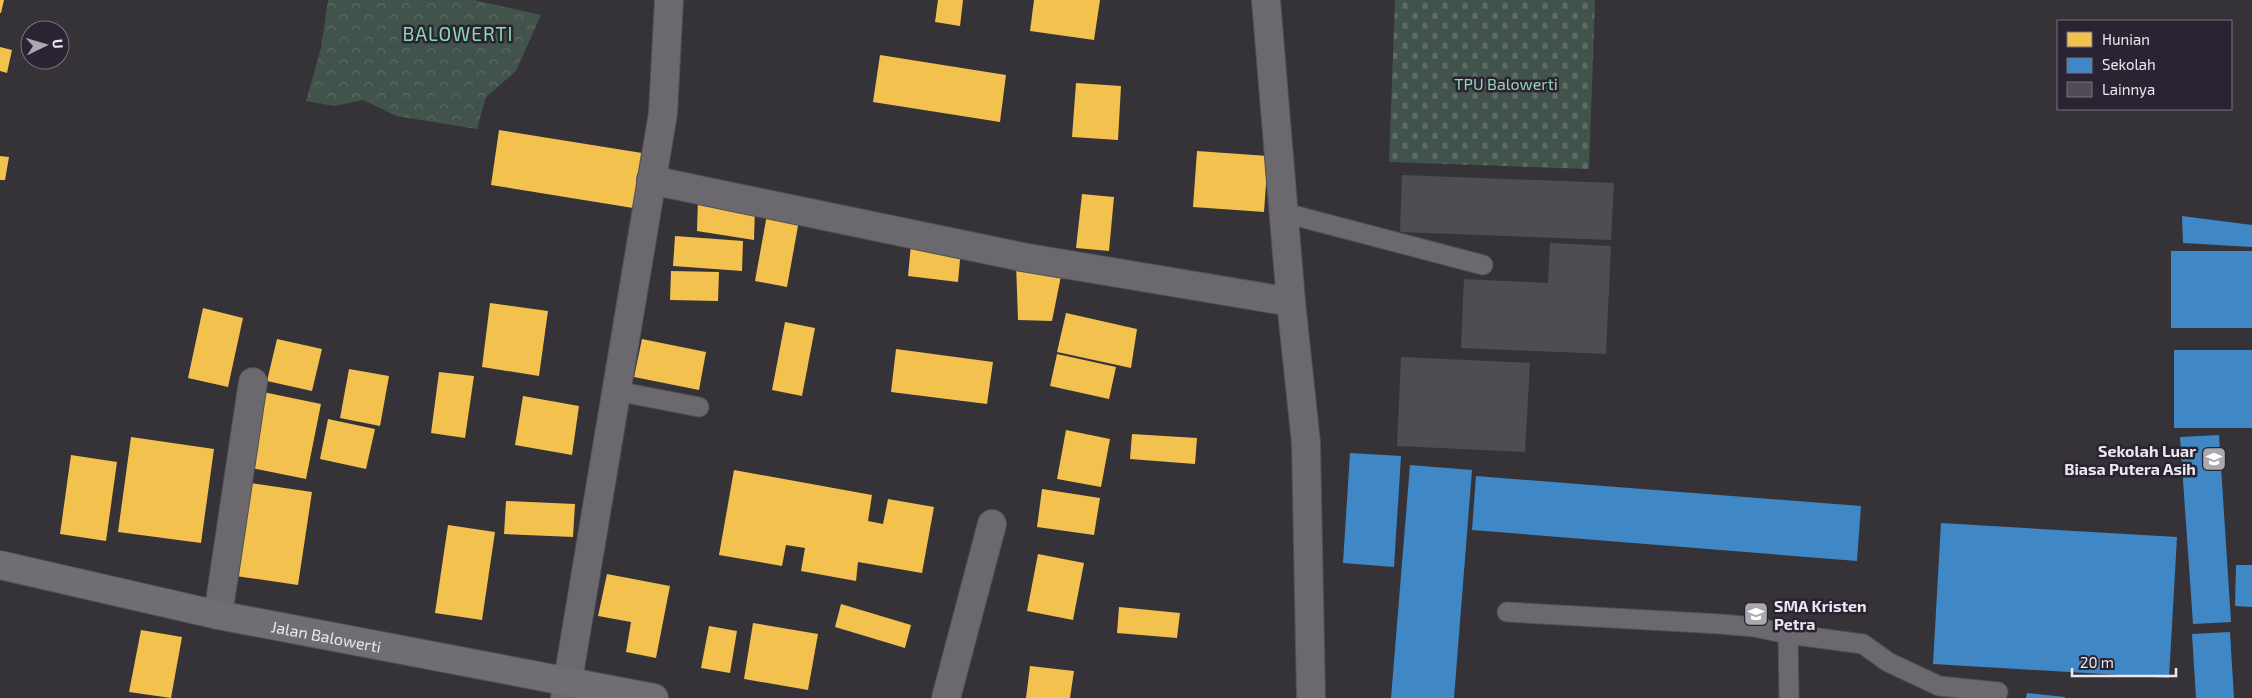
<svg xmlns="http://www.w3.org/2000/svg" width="2252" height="698" font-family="'Exo 2',sans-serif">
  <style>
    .forest { fill: url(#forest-crowns) }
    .cemetery { fill: url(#cemetery-stones) }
    .homes { fill: #f2c14e }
    .schools { fill: #3f88c5 }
    .building { fill: #4f4d52 }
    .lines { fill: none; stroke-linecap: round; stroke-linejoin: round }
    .lane-casing { stroke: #525056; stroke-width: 21 }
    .street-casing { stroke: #525056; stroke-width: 30 }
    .secondary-casing { stroke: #525056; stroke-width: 30 }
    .lane { stroke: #6b696e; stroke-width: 19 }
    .street { stroke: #6b696e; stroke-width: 28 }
    .secondary { stroke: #706d74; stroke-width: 28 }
    .labels { text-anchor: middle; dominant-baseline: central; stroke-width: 5; stroke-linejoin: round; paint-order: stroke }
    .park-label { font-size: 16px; fill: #97d4b4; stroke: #2a2432 }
    .poi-label { font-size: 16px; font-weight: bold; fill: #eae7f0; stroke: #2a2432; text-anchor: end }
    .street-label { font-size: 16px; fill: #eae7f0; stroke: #2a2432 }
    .quarter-label { font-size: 19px; letter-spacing: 1px; fill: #89dcb3; stroke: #2a2432 }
  </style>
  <defs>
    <pattern id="forest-crowns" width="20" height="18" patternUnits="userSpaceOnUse" patternTransform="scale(1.25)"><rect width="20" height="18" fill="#41534a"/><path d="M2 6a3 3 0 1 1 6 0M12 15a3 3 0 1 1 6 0" fill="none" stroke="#5d6c64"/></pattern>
    <pattern id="cemetery-stones" width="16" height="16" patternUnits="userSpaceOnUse" patternTransform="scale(1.25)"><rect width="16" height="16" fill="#41534a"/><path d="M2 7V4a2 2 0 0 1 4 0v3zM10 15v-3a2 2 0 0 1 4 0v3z" fill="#5d6c64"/></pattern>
  </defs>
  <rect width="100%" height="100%" fill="#353238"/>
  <path class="forest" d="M328,0h146l67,15 -25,56 -30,26 -9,32 -81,-13 -33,-16 -29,6 -28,-5 15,-53z"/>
  <path class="cemetery" d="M1395,0h200l-6,169 -200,-7z"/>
  <g class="homes">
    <path d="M0,0h4l-3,13h-1z"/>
    <path d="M938,0h25l-3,26 -25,-4z"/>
    <path d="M1034,0h66l-6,40 -64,-9z"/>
    <path d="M0,47l12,3 -5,23 -7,-2z"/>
    <path d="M880,55l126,20 -6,47 -127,-20z"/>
    <path d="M1076,83l45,3 -3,54 -46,-3z"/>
    <path d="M499,130l143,23 -9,55 -142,-23z"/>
    <path d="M1197,151l71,5 -4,56 -71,-5z"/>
    <path d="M0,156l9,1 -4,23h-5z"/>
    <path d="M1082,194l32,3 -5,54 -33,-3z"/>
    <path d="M698,198l57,8 -1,34 -57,-9z"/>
    <path d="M768,209l32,6 -13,72 -32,-6z"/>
    <path d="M675,236l68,5 -1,30 -69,-5z"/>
    <path d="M911,244l50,5 -3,33 -50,-6z"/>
    <path d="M1016,263l46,8 -10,50 -34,-1z"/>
    <path d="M671,271l48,1 -1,29 -48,-1z"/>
    <path d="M490,303l58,8 -9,65 -57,-9z"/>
    <path d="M203,308l40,10 -15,69 -40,-9z"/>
    <path d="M1066,313l71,16 -6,39 -74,-16z"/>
    <path d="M785,322l30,6 -13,68 -30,-6z"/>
    <path d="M277,339l45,10 -10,42 -45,-10z"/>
    <path d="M642,339l64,13 -7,38 -65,-13z"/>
    <path d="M896,349l97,13 -6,42 -96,-12z"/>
    <path d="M1057,354l59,13 -7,32 -59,-13z"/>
    <path d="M349,369l40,7 -9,50 -40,-8z"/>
    <path d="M439,372l35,4 -9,62 -34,-5z"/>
    <path d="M263,392l58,12 -15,75 -59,-12z"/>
    <path d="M523,396l56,10 -7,49 -57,-10z"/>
    <path d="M328,419l47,10 -9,40 -46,-10z"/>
    <path d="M1066,430l44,9 -9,48 -44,-8z"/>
    <path d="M1132,434l65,4 -2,26 -65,-5z"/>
    <path d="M131,437l83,12 -13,94 -83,-11z"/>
    <path d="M71,455l46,7 -11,79 -46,-7z"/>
    <path d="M734,470l138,25 -4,26 15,3 5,-25 46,8 -12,66 -64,-11 -2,19 -55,-10 4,-23 -19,-3 -4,21 -63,-11z"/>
    <path d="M250,483l62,9 -14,93 -62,-9z"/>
    <path d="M1042,489l58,9 -6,37 -57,-8z"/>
    <path d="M506,501l69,3 -2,33 -69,-3z"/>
    <path d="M448,525l47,7 -13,88 -47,-7z"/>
    <path d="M1038,554l46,9 -11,57 -46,-9z"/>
    <path d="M607,574l63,12 -14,72 -30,-6 5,-30 -33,-6z"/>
    <path d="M841,604l70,21 -6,23 -70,-21z"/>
    <path d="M1119,607l61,6 -3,25 -60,-5z"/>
    <path d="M753,623l65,11 -10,56 -64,-11z"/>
    <path d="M709,626l28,5 -7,42 -29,-5z"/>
    <path d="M141,630l41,7 -11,61 -42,-6z"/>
    <path d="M1030,666l44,5 -4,27h-44z"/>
  </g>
  <g class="schools">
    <path d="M2182,216l70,9v22l-69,-4z"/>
    <rect x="2171" y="251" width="81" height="77"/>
    <rect x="2174" y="350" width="78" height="78"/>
    <path d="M2219,435l12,187 -38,2 -13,-187z"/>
    <path d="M1350,453l51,3 -7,111 -51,-4z"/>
    <path d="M1410,465l62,5 -18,228h-63z"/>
    <path d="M1476,476l385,30 -4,55 -385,-31z"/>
    <path d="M1941,523l236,14 -8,141 -236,-14z"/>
    <path d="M2236,565h16v42l-17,-1z"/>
    <path d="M2230,632l4,66h-38l-4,-64z"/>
    <path d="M2027,693l38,4v1h-39z"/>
  </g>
  <g class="building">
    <path d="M1402,175l212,8 -3,57 -211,-8z"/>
    <path d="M1550,243l61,3 -5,108 -145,-6 3,-69 84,4z"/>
    <path d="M1401,357l129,6 -5,89 -128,-6z"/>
  </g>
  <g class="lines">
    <defs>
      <g id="lane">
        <path d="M1285,213l198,52"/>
        <path d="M616,391l83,16"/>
        <path d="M1507,612l213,12 34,3 34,7 1,64"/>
        <path d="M1788,634l75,10 25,18 51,24 59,6"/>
      </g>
      <g id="street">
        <path d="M1266,0l25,302 15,141 5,255"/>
        <path d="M651,180l371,77 269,45"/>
        <path d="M218,615l35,-233"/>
        <path d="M565,698l98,-585 6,-113"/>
        <path d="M946,698l46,-174"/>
      </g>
      <g id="secondary">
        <path id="s1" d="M0,565l218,50 436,83"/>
      </g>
    </defs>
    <use href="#lane" class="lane-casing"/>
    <use href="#street" class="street-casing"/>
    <use href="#secondary" class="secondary-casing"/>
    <use href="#lane" class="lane"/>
    <use href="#street" class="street"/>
    <use href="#secondary" class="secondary"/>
  </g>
  <defs>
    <symbol id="school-square" viewBox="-11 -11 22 22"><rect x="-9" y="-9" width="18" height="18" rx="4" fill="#aba8b0" stroke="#2a2432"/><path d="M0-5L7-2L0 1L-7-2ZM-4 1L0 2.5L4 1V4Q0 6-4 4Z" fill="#fff"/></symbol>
  </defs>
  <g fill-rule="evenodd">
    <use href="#school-square" x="2200" y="445" width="28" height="28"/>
    <use href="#school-square" x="1742" y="600" width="28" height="28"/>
  </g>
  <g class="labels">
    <g class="park-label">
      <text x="1506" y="83">TPU Balowerti</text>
    </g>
    <g class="poi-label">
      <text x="2196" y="450">Sekolah Luar<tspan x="2196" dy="18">Biasa Putera Asih</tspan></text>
      <text x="1774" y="605" text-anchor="start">SMA Kristen<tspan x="1774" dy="18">Petra</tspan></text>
    </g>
    <g class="street-label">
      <text stroke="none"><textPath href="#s1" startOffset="334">Jalan Balowerti</textPath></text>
    </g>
    <g class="quarter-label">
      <text x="458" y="33">BALOWERTI</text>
    </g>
  </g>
  <rect x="2057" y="20" width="175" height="90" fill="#2a2432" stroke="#77727e"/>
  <rect x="2067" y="32" width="25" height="15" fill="#f2c14e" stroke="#77727e"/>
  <text x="2102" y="45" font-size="15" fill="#eae7f0">Hunian</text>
  <rect x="2067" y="58" width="25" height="15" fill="#3f88c5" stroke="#77727e"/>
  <text x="2102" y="70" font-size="15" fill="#eae7f0">Sekolah</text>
  <rect x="2067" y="82" width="25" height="15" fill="#4f4d52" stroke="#77727e"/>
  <text x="2102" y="95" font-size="15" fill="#eae7f0">Lainnya</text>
  <g transform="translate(45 45) rotate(85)"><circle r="24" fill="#2a2432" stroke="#77727e"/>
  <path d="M0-4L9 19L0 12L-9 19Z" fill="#aba8b0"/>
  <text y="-8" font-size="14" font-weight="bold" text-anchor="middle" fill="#eae7f0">U</text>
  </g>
  <path d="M2072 668v8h104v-8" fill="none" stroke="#eae7f0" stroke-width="2.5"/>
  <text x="2080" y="668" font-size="15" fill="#eae7f0" stroke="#2a2432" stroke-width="4" paint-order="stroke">20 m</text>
</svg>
